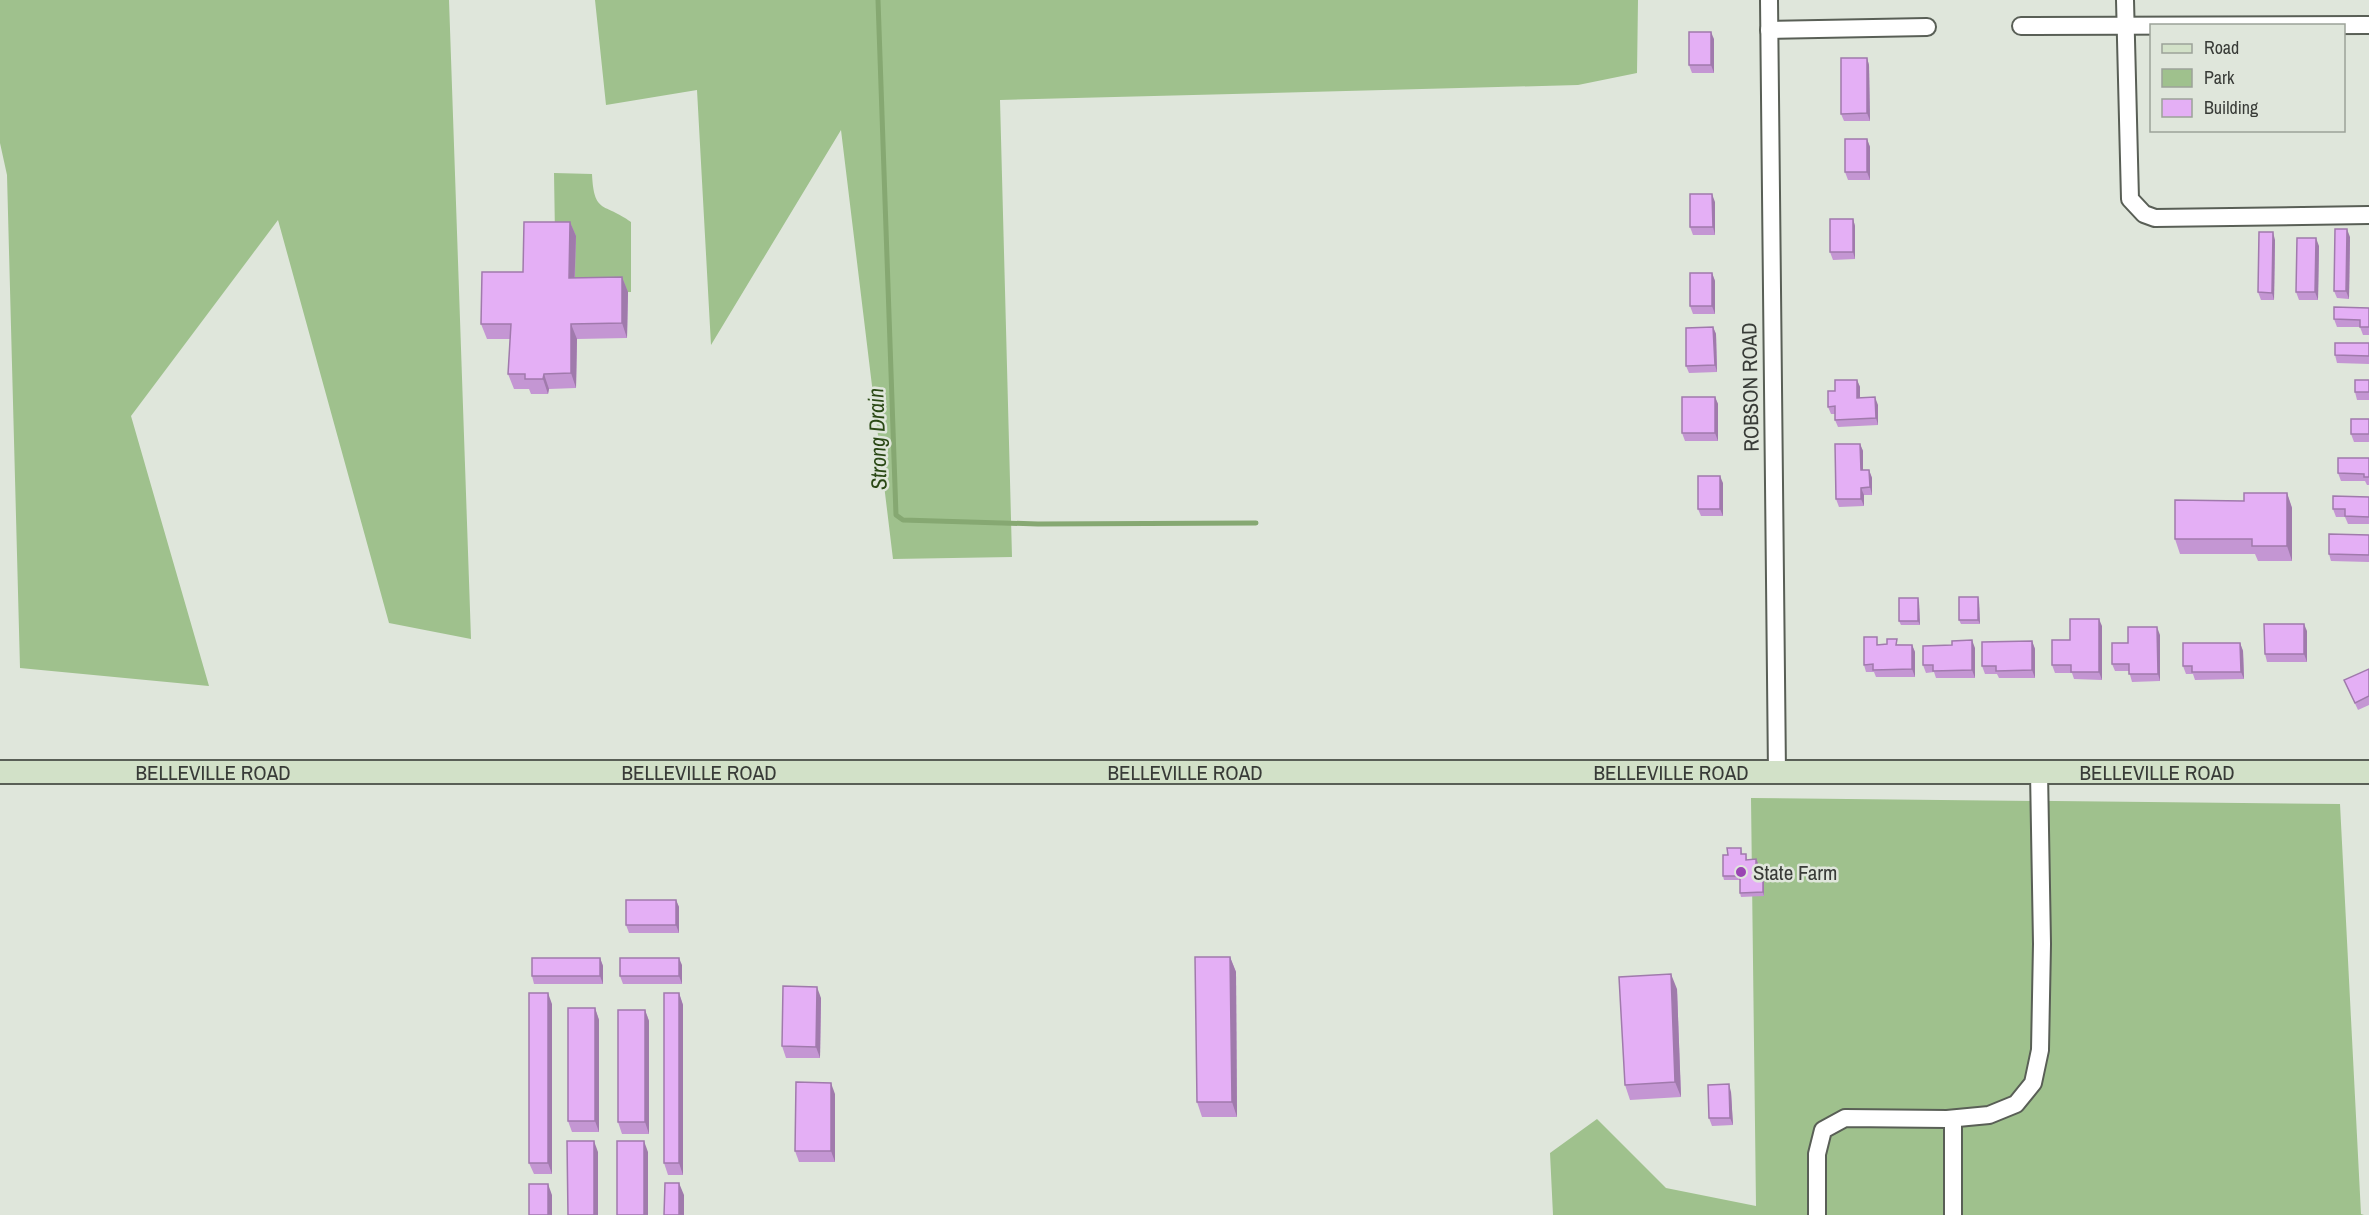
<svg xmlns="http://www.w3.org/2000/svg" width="2369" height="1215" font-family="'Archivo Narrow',sans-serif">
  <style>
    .green { fill: #9fc18d }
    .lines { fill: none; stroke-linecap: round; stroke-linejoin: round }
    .stream { stroke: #86a872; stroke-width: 5 }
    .minor-casing { stroke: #595f56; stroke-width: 20 }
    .secondary-casing { stroke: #595f56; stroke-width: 26 }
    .minor { stroke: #fff; stroke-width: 16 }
    .secondary { stroke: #d2e1c8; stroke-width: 22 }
    .wall { fill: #c496d3 }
    .shaded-wall { fill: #a07aac }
    .building { fill: #e4aff5; stroke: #a07aac; stroke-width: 1.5 }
    .poi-dot { fill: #9a45b3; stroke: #dfe6db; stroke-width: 2 }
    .labels { text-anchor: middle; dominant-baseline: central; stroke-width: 5; stroke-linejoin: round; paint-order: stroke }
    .street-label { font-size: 21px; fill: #383b37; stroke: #dfe6db }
    .poi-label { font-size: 21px; fill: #383b37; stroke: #dfe6db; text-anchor: start }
    .water-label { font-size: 22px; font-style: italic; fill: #2a4815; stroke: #dfe6db }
  </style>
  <rect width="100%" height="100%" fill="#dfe6db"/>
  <g class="green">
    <path d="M0,0h449l22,639 -82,-16 -111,-403 -147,196 78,270 -189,-18 -13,-493 -7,-32z"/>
    <path d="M595,0h1043l-1,73 -59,12 -578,15 12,457 -119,2 -52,-429 -130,215 -14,-255 -91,15z"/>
    <path d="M554,173l38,1c2,41 12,28 39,48v70l-57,1 -19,-57z"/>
    <path d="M1751,798l589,6 21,410 3,1h-811l-3,-62 47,-34 69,69 90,18z"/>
  </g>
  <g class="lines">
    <path class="stream" d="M878,0l18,515 7,5 135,4 218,-1"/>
    <defs>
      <g id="minor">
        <path d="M1769,0l8,773"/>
        <path d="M2125,0l5,199 14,15 11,4 214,-3"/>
        <path d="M2021,26l348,-1"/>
        <path d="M1769,30l158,-3"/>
        <path d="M1953,1119v96"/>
        <path d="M1817,1215v-61l6,-24 22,-12 102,1 42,-4 27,-11 17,-21 7,-33 2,-106 -3,-172"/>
      </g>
      <g id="secondary">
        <path id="s1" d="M0,772h2369"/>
      </g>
    </defs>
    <use href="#minor" class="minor-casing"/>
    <use href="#secondary" class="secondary-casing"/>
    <use href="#minor" class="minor"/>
    <use href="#secondary" class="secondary"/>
  </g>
  <g class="wall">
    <path d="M1714,39v34h-22l-3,-8z"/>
    <path d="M1867,58l2,7 1,56h-26l-3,-7z"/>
    <path d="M1867,139l3,8v33h-22l-3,-8z"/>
    <path d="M1715,202v33h-22l-3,-8z"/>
    <path d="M1853,219l2,7v33l-22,1 -3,-8z"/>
    <path d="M570,222l6,14 -1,42 47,-1 6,15 -1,46 -50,1 -1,49 -27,1 -1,5h-17l-2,-5h-15l-6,-15 2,-35h-23l-6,-15 42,-52z"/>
    <path d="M2350,237l-1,62 -12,-1 -3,-7z"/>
    <path d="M2275,240l-1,60h-13l-3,-8z"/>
    <path d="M2319,246l-1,54h-19l-3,-8z"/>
    <path d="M1712,273l3,8v33h-22l-3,-8z"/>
    <path d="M2369,308v27h-6l-3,-8h-23l-3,-8z"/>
    <path d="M1713,327l3,7 1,38 -28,1 -3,-7z"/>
    <path d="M2369,343v21l-32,-1 -2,-8z"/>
    <path d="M1857,380l3,7v11l18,7v20l-40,2 -3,-7v-6h-4l-3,-7 7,-16z"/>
    <path d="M2369,380v20h-12l-2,-8z"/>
    <path d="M1715,397l3,7v37h-33l-3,-8z"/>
    <path d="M2369,419v23h-15l-3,-8z"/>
    <path d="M1860,444l3,7v19h6l3,8v17h-8v11l-25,1 -3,-8z"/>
    <path d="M2369,458v27h-2l-2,-4h-24l-3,-8z"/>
    <path d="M1723,483v33h-22l-3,-7z"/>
    <path d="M2287,493l5,15v53h-34l-3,-7h-75l-5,-15 69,-38z"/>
    <path d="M2369,497v27h-21l-3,-7h-9l-3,-8z"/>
    <path d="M2369,535v27l-38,-1 -2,-7z"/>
    <path d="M1979,601l1,23h-19l-2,-4z"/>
    <path d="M1919,602l1,23h-19l-2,-4z"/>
    <path d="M2102,626v54l-28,-1 -2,-6h-17l-3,-8 18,-25z"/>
    <path d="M2307,631v31h-40l-2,-8z"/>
    <path d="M2160,635v46l-28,1 -3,-11h-14l-3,-7 16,-21z"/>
    <path d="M2032,641l3,8v29h-36l-2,-4h-12l-3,-8z"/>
    <path d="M2240,643l3,8 1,28 -49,1 -2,-6h-7l-3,-8z"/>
    <path d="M1879,644l33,1 3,7v25h-39l-2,-5h-8l-2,-7z"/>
    <path d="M1952,645l23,3v30h-39l-2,-6 -8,1 -3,-8z"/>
    <path d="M2369,669v36l-11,5 -14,-30z"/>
    <path d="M1741,848l1,6h4l1,6 11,3v13l6,4v16l-23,1 -1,-4v-13h-16l-1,-4 5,-21z"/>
    <path d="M676,900l3,7v26h-50l-3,-8z"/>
    <path d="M1230,957l6,15 1,145h-35l-5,-15z"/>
    <path d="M600,958l3,8v18h-69l-2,-8z"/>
    <path d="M682,965v19h-59l-3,-8z"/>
    <path d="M1677,989l4,108 -51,3 -5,-15z"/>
    <path d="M679,993l4,12v170h-15l-4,-12z"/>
    <path d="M821,998l-1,60h-34l-4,-12z"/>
    <path d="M552,1004v170h-18l-5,-11z"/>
    <path d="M595,1008l4,12v112h-27l-4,-11z"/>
    <path d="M645,1010l4,11v113h-27l-4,-12z"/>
    <path d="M1731,1092l2,33 -21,1 -3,-8z"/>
    <path d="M835,1094v68h-36l-4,-11z"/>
  </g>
  <g class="shaded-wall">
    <path d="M1711,32l3,7v34l-3,-8z"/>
    <path d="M2343,56l1,2 -1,41z"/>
    <path d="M1867,58l2,7 1,56 -3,-8z"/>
    <path d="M1867,139l3,8v33l-3,-8z"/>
    <path d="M1712,194l3,8v33l-2,-8z"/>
    <path d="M1853,219l2,7v33l-2,-7z"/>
    <path d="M570,222l6,14 -2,57 -5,-15z"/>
    <path d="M2347,229l3,8 -1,62 -3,-8z"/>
    <path d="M2273,232l2,8 -1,60 -2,-7z"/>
    <path d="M2316,238l3,8 -1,54 -3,-8z"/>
    <path d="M1712,273l3,8v33l-3,-8z"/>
    <path d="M622,277l6,15 -1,46 -5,-15z"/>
    <path d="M571,324l6,15 -1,49 -5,-15z"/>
    <path d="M1713,327l3,7 1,38 -2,-7z"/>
    <path d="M544,374l5,15 -1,5 -5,-15z"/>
    <path d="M1857,380l3,7v18l-3,-7z"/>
    <path d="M1715,397l3,7v37l-3,-8z"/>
    <path d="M1875,397l3,8v20l-2,-7z"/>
    <path d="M1860,444l3,7v27l-2,-8z"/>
    <path d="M1869,470l3,8v17l-2,-8z"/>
    <path d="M1720,476l3,7v33l-3,-7z"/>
    <path d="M1861,488l3,7v11l-3,-7z"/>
    <path d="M2287,493l5,15v53l-5,-15z"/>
    <path d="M1978,597l1,4 1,23 -2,-4z"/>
    <path d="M1918,598l1,4 1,23 -2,-4z"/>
    <path d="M2099,619l3,7v54l-3,-8z"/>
    <path d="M2304,624l3,7v31l-3,-8z"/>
    <path d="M2157,627l3,8v46l-2,-7z"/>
    <path d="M1972,640l3,8v30l-3,-8z"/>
    <path d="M2032,641l3,8v29l-3,-8z"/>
    <path d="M2240,643l3,8 1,28 -3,-7z"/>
    <path d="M1912,645l3,7v25l-3,-8z"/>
    <path d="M1756,859l2,4v16l-2,-3z"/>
    <path d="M1763,876l1,4v16l-1,-4z"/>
    <path d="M676,900l3,7v26l-3,-8z"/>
    <path d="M1230,957l6,15 1,145 -5,-15z"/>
    <path d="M600,958l3,8v18l-3,-8z"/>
    <path d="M679,958l3,7v19l-3,-8z"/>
    <path d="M1671,974l6,15 4,108 -6,-15z"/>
    <path d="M817,987l4,11 -1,60 -4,-11z"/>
    <path d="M548,993l4,11v170l-4,-11z"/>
    <path d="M679,993l4,12v170l-4,-12z"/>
    <path d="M595,1008l4,12v112l-4,-11z"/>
    <path d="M645,1010l4,11v113l-4,-12z"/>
    <path d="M831,1083l4,11v68l-4,-11z"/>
    <path d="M1729,1084l2,8 2,33 -3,-7z"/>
    <path d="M594,1141l4,11v63h-4z"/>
    <path d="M644,1141l4,11v63h-4z"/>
    <path d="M679,1183l5,12v20h-5z"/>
    <path d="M548,1184l4,11v20h-4z"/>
  </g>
  <g class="building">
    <rect x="1689" y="32" width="22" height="33"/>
    <path d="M1841,58h26v55l-26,1z"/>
    <rect x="1845" y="139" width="22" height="33"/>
    <path d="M1690,194h22l1,33h-23z"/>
    <rect x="1830" y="219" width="23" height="33"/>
    <path d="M524,222h46l-1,56 53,-1v46l-51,1v49l-27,1 -1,5h-18v-5h-17l3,-50h-30l1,-52h41z"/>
    <path d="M2335,229h12l-1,62h-12z"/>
    <path d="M2259,232h14l-1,61 -14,-1z"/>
    <path d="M2297,238h19l-1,54h-19z"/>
    <rect x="1690" y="273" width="22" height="33"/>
    <path d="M2334,307l35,1v19h-9v-7l-26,-1z"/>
    <path d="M1713,327l2,38 -29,1v-38z"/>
    <path d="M2335,343h34v13l-34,-1z"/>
    <path d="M1835,380h22v18l18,-1 1,21 -41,2v-14l-7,1v-16h7z"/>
    <rect x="2355" y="380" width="14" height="12"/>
    <rect x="1682" y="397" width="33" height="36"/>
    <rect x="2351" y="419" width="18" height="15"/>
    <path d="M1835,444h25l1,26h8l1,17 -9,1v11h-25z"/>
    <path d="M2338,458h31v19h-5v-3l-26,-1z"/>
    <rect x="1698" y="476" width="22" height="33"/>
    <path d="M2244,493h43v53h-35v-7h-77v-39l69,1z"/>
    <path d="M2333,496l36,1v20l-24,-1v-7h-12z"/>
    <path d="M2329,534l40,1v20l-40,-1z"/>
    <rect x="1959" y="597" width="19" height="23"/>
    <rect x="1899" y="598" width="19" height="23"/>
    <path d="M2070,619h29v53h-28v-7h-19v-25h18z"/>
    <path d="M2264,624h40v30h-39z"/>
    <path d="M2128,627h29l1,47h-29v-10h-17v-21h16z"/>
    <path d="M1864,637h13v8l10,-1v-5h10l-1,6h16v24l-39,1v-6l-9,1z"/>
    <path d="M1972,640v30l-39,1v-6h-10v-19l29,-1v-4z"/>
    <path d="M2032,641v29l-36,1v-5h-14v-24z"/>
    <path d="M2183,643h57l1,29h-49v-6h-9z"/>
    <path d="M2369,669v27l-14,7 -11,-23z"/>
    <path d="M1727,848h14v6h5v6l10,-1v17h7v16l-23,1v-17h-17v-21h5z"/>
    <rect x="626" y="900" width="50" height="25"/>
    <path d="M1195,957h35l2,145h-35z"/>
    <rect x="532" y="958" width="68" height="18"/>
    <rect x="620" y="958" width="59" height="18"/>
    <path d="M1671,974l4,108 -50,3 -6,-108z"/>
    <path d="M783,986l34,1 -1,60 -34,-1z"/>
    <rect x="529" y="993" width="19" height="170"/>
    <rect x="664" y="993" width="15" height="170"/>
    <rect x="568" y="1008" width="27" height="113"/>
    <rect x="618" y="1010" width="27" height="112"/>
    <path d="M796,1082l35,1v68h-36z"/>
    <path d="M1729,1084l1,34h-21l-1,-33z"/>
    <path d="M567,1141h27v74h-26z"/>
    <rect x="617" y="1141" width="27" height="74"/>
    <path d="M665,1183h14v32h-15z"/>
    <rect x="529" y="1184" width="19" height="31"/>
  </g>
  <circle class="poi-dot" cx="1741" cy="872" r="6"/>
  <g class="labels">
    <g class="street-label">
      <text transform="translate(1750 387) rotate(-91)">ROBSON ROAD</text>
      <text stroke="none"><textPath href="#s1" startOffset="2157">BELLEVILLE ROAD</textPath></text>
      <text stroke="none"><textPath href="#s1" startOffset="213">BELLEVILLE ROAD</textPath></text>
      <text stroke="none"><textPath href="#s1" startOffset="699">BELLEVILLE ROAD</textPath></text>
      <text stroke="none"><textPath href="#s1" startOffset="1185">BELLEVILLE ROAD</textPath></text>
      <text stroke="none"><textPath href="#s1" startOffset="1671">BELLEVILLE ROAD</textPath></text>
    </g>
    <g class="poi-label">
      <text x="1753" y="872">State Farm</text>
    </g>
    <g class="water-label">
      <text transform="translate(877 439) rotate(-92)">Strong Drain</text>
    </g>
  </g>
  <rect x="2150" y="24" width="195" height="108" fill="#dfe6db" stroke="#9ca299" stroke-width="1.5"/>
  <rect x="2162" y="44" width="30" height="9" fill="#d2e1c8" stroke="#9ca299" stroke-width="1.5"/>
  <text x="2204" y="54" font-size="18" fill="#383b37">Road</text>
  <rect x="2162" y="69" width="30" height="18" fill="#9fc18d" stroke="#9ca299" stroke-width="1.5"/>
  <text x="2204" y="84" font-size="18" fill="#383b37">Park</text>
  <rect x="2162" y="99" width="30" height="18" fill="#e4aff5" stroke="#9ca299" stroke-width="1.5"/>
  <text x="2204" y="114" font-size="18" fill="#383b37">Building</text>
</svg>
